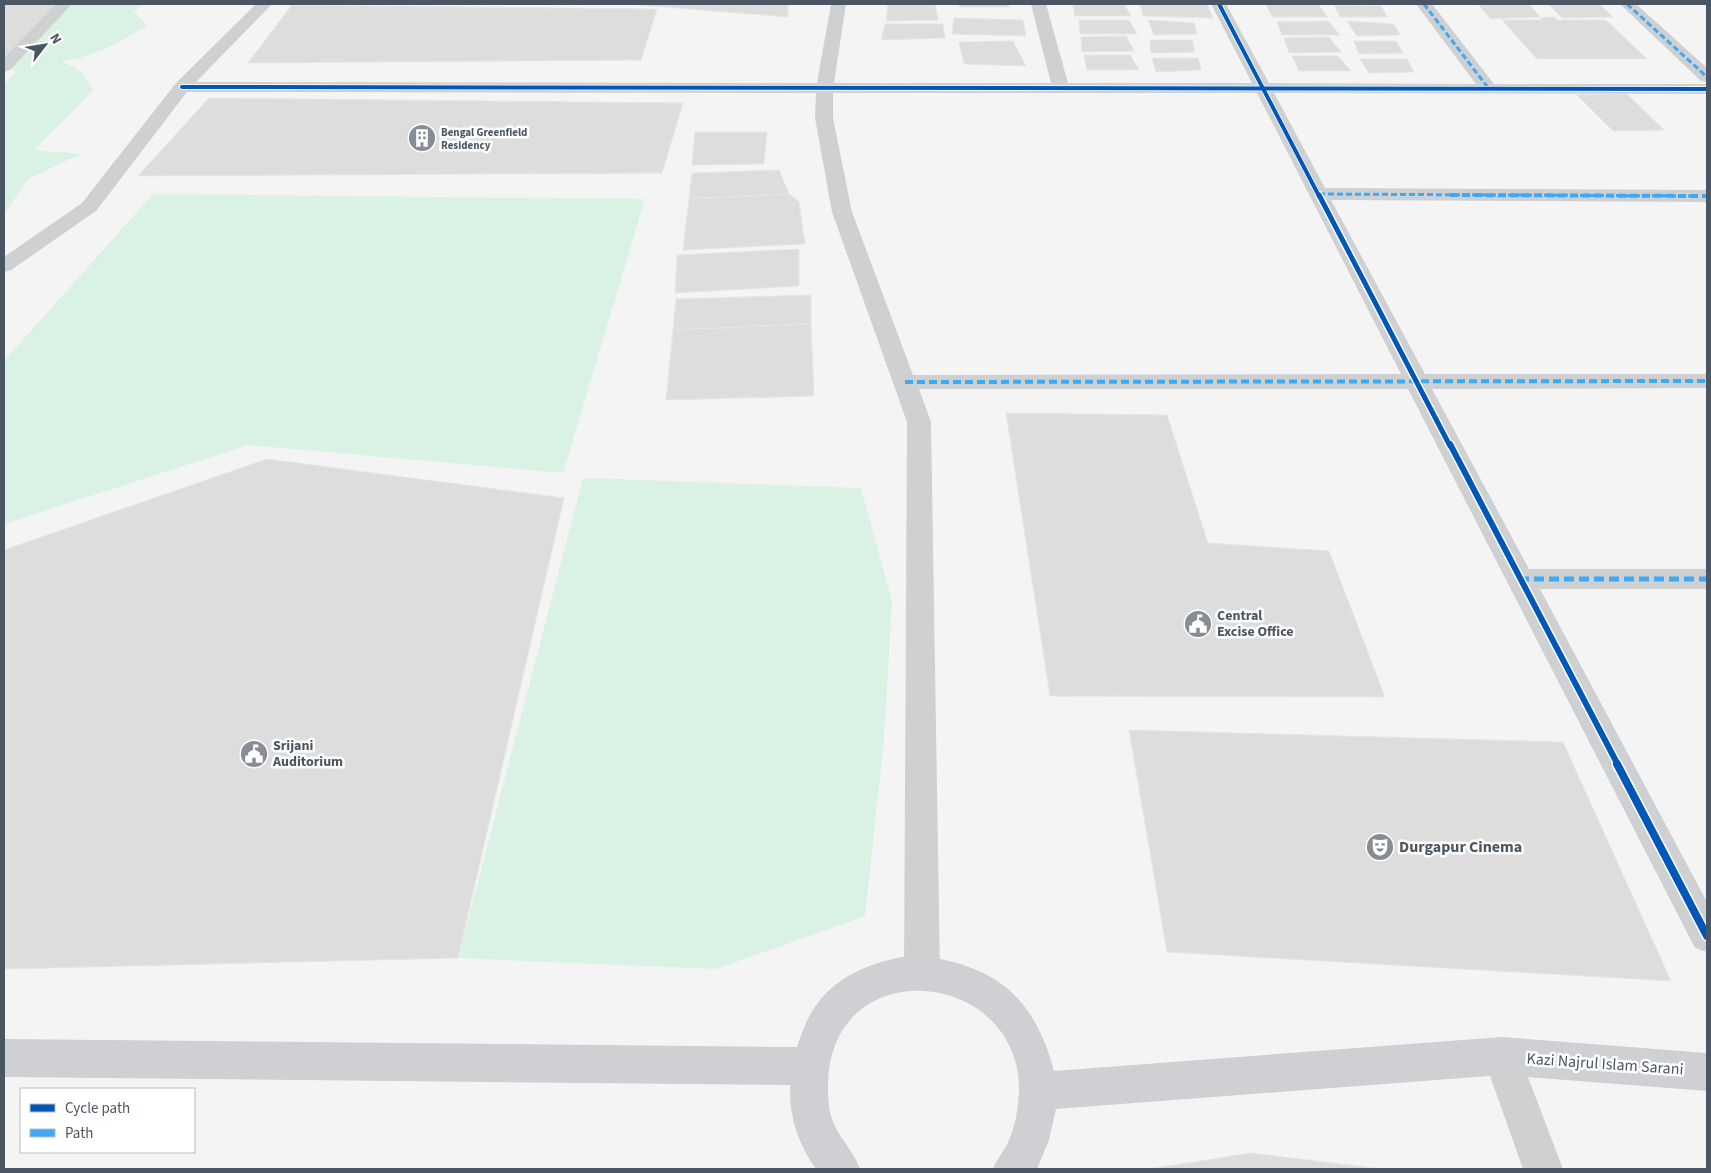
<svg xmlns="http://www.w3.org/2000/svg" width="1711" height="1173" font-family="'Source Sans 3',sans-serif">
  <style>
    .green { fill: #d9f2e3 }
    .building { fill: #ddddde; stroke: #e5e6e7 }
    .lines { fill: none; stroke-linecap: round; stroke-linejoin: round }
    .street { fill: #ced0d2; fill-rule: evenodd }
    .secondary { fill: #ced0d4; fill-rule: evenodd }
    .quiet-far2 { stroke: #3fa9f5; stroke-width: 3; stroke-dasharray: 6 3; stroke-linecap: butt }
    .quiet-far1 { stroke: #3fa9f5; stroke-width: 4; stroke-dasharray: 8 4; stroke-linecap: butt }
    .quiet { stroke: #3fa9f5; stroke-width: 5; stroke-dasharray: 10 5; stroke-linecap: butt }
    .cycleway-far3-casing { stroke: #fff; stroke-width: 5.5 }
    .cycleway-far2-casing { stroke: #fff; stroke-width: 8 }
    .cycleway-far1-casing { stroke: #fff; stroke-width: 9 }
    .cycleway-casing { stroke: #fff; stroke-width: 11 }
    .cycleway-far3 { stroke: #0057b8; stroke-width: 4 }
    .cycleway-far2 { stroke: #0057b8; stroke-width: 5 }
    .cycleway-far1 { stroke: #0057b8; stroke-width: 6 }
    .cycleway { stroke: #0057b8; stroke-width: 8 }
    .labels { text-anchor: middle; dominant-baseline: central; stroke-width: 5; stroke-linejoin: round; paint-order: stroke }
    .far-poi-label { font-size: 11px; font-weight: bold; fill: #4a5661; stroke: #fff; text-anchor: start }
    .poi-label { font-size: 14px; font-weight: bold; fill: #4a5661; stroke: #fff; text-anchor: start }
    .near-poi-label { font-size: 16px; font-weight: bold; fill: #4a5661; stroke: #fff; text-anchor: start }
    .near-street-label { font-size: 16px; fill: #4a5661; stroke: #fff }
  </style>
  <rect width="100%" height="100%" fill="#f4f4f4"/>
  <g class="green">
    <path d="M63,4h80l-9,8 13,14c-26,15 -54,32 -85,35l21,12 10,17 -59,60 47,4 -53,25 -24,35v-130l12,-12 -12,-6v-10z"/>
    <path d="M153,194l492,5 -82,274 -315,-28 -244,79v-163z"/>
    <path d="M583,478l278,10 31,113 -8,138 -19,177 -149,53 -258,-11z"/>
  </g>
  <g class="building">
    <path d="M4,4h57l-57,55z"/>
    <path d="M627,4h161v13z"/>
    <path d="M888,4h47l3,16 -52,1z"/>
    <path d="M958,4h50l1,3h-49z"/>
    <path d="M1073,4h51l7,12h-56z"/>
    <path d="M1140,4h67l6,14 -70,-2z"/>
    <path d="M1266,4h52l10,13h-56z"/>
    <path d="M1478,4h51l11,13 -49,2z"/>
    <path d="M1548,4h51l14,13 -51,1z"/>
    <path d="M292,5l365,4 -16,51 -393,3z"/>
    <path d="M1334,5l47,1 6,11h-47z"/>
    <path d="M1554,17l3,3h49l41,39h-110l-35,-39h41l-3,-2z"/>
    <path d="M954,18l69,2 3,16 -74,-2z"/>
    <path d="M1079,20h50l8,14h-57z"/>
    <path d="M1148,20l46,3 3,11 -43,1z"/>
    <path d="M1328,21l12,14h-58l-5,-13z"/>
    <path d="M1347,21l47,3 6,11 -43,1z"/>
    <path d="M885,24h58l2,14 -64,2z"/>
    <path d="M1126,36l8,15 -52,1 -1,-15z"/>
    <path d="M1329,37l12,15 -52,1 -5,-15z"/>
    <path d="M1150,40h42l3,12 -44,1z"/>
    <path d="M1013,41l13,25 -62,-2 -5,-22z"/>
    <path d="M1354,41h42l7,12 -44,1z"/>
    <path d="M1084,55h46l9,15h-52z"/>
    <path d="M1292,56h46l13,15h-52z"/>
    <path d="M1152,58h46l3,12 -45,2z"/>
    <path d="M1360,59h47l7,13 -45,1z"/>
    <path d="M1627,94l37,36 -51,1 -36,-36z"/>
    <path d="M209,98l474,5 -21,70 -524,3z"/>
    <path d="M695,132h72l-3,32 -72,1z"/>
    <path d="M779,170l10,24 -100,5 3,-26z"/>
    <path d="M789,194l10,8 6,42 -122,6 6,-51z"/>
    <path d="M799,249v37l-124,7 2,-38z"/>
    <path d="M811,295v29l-138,6 3,-31z"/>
    <path d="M811,324l3,72 -148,4 7,-70z"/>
    <path d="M1006,413l161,2 41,128 121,8 56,146 -335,-1z"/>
    <path d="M267,459l297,39 -106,460 -454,11v-419z"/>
    <path d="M1129,730l434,12 108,239 -504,-29z"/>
    <path d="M1251,1153l131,16h-233z"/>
  </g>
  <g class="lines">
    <g class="street">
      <path d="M56,4h16l-62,66 -6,2v-14z"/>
      <path d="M256,4h16l-76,78 621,1 14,-79h15l-12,79h217l-20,-79h15l22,79h184l-41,-79h15l43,79 207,1 -60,-80h16l62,80h213v10l-433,-1 51,95 382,2v12l-376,-2 94,174h282v14l-275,1 97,180h178v20h-167l167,313v50l-12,-4 -287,-559h-489l12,33 9,549 -5,12 -13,5 -13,-5 -5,-12 3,-549 -75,-210 -17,-94 1,-25 -629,-1 -91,119 -85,59 -7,2v-15l78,-54 94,-120zM833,93h424l144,281 -488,1 -61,-163 -19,-94z"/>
      <path d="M1620,4h16l71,64v14l-6,-1z"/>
      <path d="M1502,1037l13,6 48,126h-40l-40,-113 6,-13z"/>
    </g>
    <path class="secondary" d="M914,955c79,9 119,38 140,116l448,-34 205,16v38l-205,-16 -446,34 -7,31 -12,29h-44c4,-11 12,-19 16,-29 7,-15 9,-33 10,-49 2,-128 -208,-144 -190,15 4,29 22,38 31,63h-44c-18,-25 -27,-53 -26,-84l-786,-8v-38l793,8c4,-11 7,-22 13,-32 21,-39 63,-54 104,-60z"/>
    <g class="quiet-far2">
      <path d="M1424,4l65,85"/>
      <path d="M1627,4l80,73"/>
      <path d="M1319,194l373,2"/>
    </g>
    <g class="quiet-far1">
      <path d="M1450,195l257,1"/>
      <path d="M905,382l802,-1"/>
    </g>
    <path class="quiet" d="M1519,579h188"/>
    <defs>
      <g id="cycleway-far3">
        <path d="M1219,4l100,192"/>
        <path d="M182,87l1525,2"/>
      </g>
      <path id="cycleway-far2" d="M1319,195l131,251"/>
      <path id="cycleway-far1" d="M1450,444l168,321"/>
      <path id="cycleway" d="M1617,764l90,172"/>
    </defs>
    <use href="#cycleway-far3" class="cycleway-far3-casing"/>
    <use href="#cycleway-far2" class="cycleway-far2-casing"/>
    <use href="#cycleway-far1" class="cycleway-far1-casing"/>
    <use href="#cycleway" class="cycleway-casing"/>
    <use href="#cycleway-far3" class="cycleway-far3"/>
    <use href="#cycleway-far2" class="cycleway-far2"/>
    <use href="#cycleway-far1" class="cycleway-far1"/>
    <use href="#cycleway" class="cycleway"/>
  </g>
  <defs>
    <symbol id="building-disc" viewBox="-11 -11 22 22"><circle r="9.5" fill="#868d94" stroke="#fff"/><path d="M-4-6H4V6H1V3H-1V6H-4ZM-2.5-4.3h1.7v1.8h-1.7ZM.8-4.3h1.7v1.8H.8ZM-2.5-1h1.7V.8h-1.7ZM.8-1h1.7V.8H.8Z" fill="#fff"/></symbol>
    <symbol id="civic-disc" viewBox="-11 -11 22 22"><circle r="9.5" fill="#868d94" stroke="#fff"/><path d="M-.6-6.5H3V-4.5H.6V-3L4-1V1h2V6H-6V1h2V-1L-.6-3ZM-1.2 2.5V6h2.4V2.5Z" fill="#fff"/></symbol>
    <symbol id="theatre-disc" viewBox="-11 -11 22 22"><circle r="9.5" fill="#868d94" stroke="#fff"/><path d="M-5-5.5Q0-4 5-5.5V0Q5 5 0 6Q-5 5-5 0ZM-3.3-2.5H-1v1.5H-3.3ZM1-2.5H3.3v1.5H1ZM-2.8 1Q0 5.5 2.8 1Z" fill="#fff"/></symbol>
  </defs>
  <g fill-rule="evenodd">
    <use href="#building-disc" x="406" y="122" width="32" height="32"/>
    <use href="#civic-disc" x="1182" y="608" width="32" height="32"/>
    <use href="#civic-disc" x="238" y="738" width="32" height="32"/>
    <use href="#theatre-disc" x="1364" y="831" width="32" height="32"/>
  </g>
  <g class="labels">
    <g class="far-poi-label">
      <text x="441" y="132">Bengal Greenfield<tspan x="441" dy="13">Residency</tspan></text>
    </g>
    <g class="poi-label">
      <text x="1217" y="616">Central<tspan x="1217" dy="16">Excise Office</tspan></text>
      <text x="273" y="746">Srijani<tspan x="273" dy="16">Auditorium</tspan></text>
    </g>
    <g class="near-poi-label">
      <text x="1399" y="847">Durgapur Cinema</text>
    </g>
    <g class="near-street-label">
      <text transform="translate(1605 1064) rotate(4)">Kazi Najrul Islam Sarani</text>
    </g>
  </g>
  <rect width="1711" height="1173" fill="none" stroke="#4a5661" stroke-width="10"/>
  <rect x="20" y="1088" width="175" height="65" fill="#ffffff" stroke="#b7bbc0"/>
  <rect x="30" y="1104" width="25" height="8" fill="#0057b8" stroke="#b7bbc0"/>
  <text x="65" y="1113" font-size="15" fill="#4a5661">Cycle path</text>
  <rect x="30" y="1129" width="25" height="8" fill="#3fa9f5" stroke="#b7bbc0"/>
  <text x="65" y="1138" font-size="15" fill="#4a5661">Path</text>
  <g transform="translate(45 45) rotate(59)" stroke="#ffffff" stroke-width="4" paint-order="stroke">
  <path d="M0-4L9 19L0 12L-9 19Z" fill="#4a5661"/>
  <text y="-8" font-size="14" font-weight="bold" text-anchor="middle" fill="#4a5661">N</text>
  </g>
</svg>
